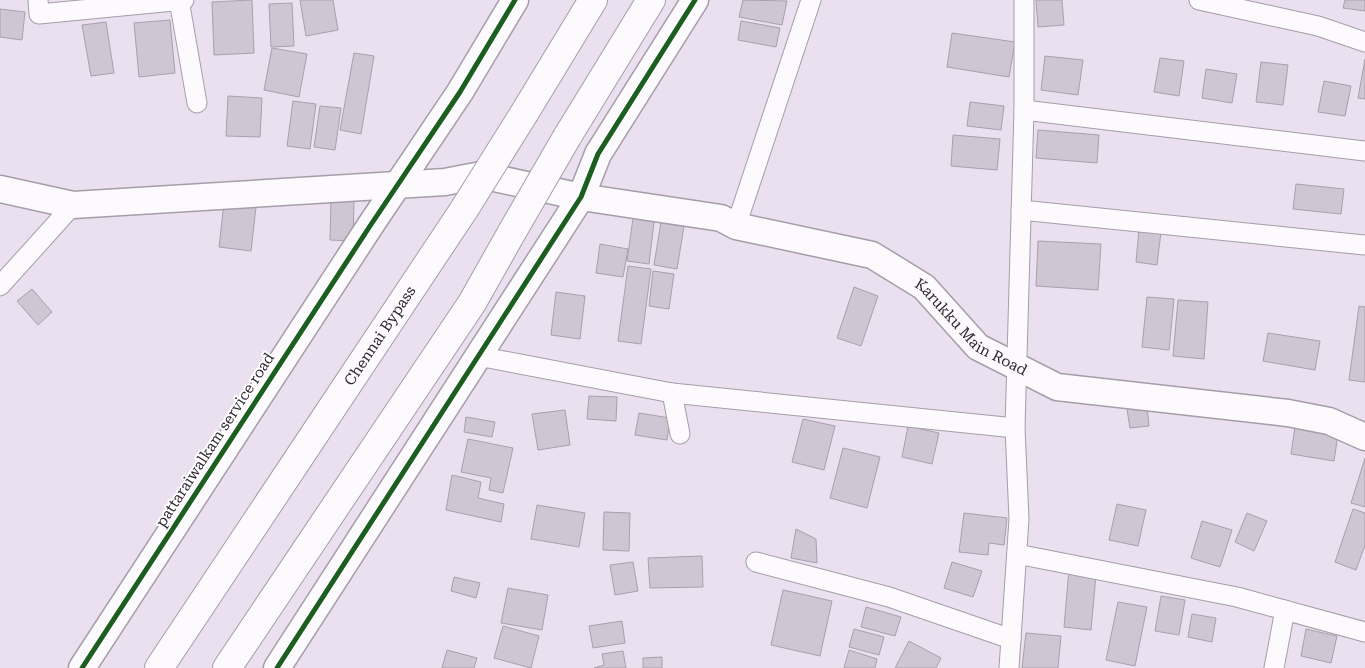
<svg xmlns="http://www.w3.org/2000/svg" width="1365" height="668" font-family="'Roboto Serif',serif">
  <style>
    .building { fill: #cec6d2; stroke: #a8a0ab }
    .lines { fill: none; stroke-linecap: round; stroke-linejoin: round }
    .street-casing { stroke: #a59da9; stroke-width: 21 }
    .secondary-casing { stroke: #a59da9; stroke-width: 29 }
    .highway-casing { stroke: #a59da9; stroke-width: 30 }
    .street { stroke: #fcfafd; stroke-width: 19 }
    .secondary { stroke: #fcfafd; stroke-width: 26 }
    .highway { stroke: #fcfafd; stroke-width: 28 }
    .highway-bridge-casing { stroke: #a59da9; stroke-width: 30; stroke-linecap: butt }
    .highway-bridge { stroke: #fcfafd; stroke-width: 28 }
    .cycleway-casing { stroke: #fff; stroke-width: 8 }
    .cycleway { stroke: #1b5e20; stroke-width: 5 }
    .labels { text-anchor: middle; dominant-baseline: central; stroke-width: 4; stroke-linejoin: round; paint-order: stroke }
    .street-label { font-size: 15px; fill: #2e2731; stroke: #fff }
  </style>
  <rect width="100%" height="100%" fill="#eae0ef"/>
  <g class="building">
    <path d="M252,0l2,53 -40,2 -2,-53z"/>
    <path d="M300,0h33l5,30 -32,6z"/>
    <path d="M743,0l44,1 -5,24 -43,-8z"/>
    <path d="M1036,0h26l2,25 -26,2z"/>
    <path d="M1345,0h20v11l-22,-3z"/>
    <path d="M292,3l2,43 -23,1 -2,-43z"/>
    <path d="M0,9l25,3 -3,28 -22,-3z"/>
    <path d="M170,20l5,53 -36,4 -5,-54z"/>
    <path d="M741,21l39,7 -4,19 -38,-7z"/>
    <path d="M106,22l8,51 -23,3 -9,-51z"/>
    <path d="M952,33l63,9 -6,35 -62,-10z"/>
    <path d="M272,48l35,6 -8,43 -35,-7z"/>
    <path d="M354,53l20,3 -13,78 -21,-4z"/>
    <path d="M1045,56l38,4 -5,35 -37,-5z"/>
    <path d="M1160,58l24,3 -5,35 -25,-4z"/>
    <path d="M1365,59v40l-7,-1z"/>
    <path d="M1261,62l27,3 -5,40 -27,-3z"/>
    <path d="M1206,69l31,5 -5,29 -30,-5z"/>
    <path d="M1324,81l27,5 -6,30 -27,-4z"/>
    <path d="M228,96l34,2 -2,39 -34,-1z"/>
    <path d="M293,101l23,3 -6,45 -23,-3z"/>
    <path d="M970,102l34,4 -3,24 -34,-4z"/>
    <path d="M320,106l21,2 -6,42 -21,-3z"/>
    <path d="M1038,130l61,5 -2,28 -61,-5z"/>
    <path d="M953,135l47,4 -3,31 -46,-4z"/>
    <path d="M1296,184l48,5 -3,25 -48,-5z"/>
    <path d="M331,198l23,1 -1,42 -23,-1z"/>
    <path d="M224,203l32,4 -5,44 -32,-4z"/>
    <path d="M634,211l21,3 -6,50 -22,-3z"/>
    <path d="M662,216l23,4 -8,49 -23,-4z"/>
    <path d="M1139,229l22,3 -4,33 -21,-3z"/>
    <path d="M1038,241l63,3 -3,46 -62,-4z"/>
    <path d="M600,244l28,5 -5,28 -27,-4z"/>
    <path d="M628,266l23,3 -10,75 -23,-3z"/>
    <path d="M653,271l21,3 -5,35 -20,-3z"/>
    <path d="M854,287l24,9 -17,50 -24,-8z"/>
    <path d="M32,289l20,23 -14,13 -21,-24z"/>
    <path d="M556,292l29,4 -5,43 -29,-4z"/>
    <path d="M1147,297l27,2 -5,51 -27,-3z"/>
    <path d="M1178,300l30,2 -4,57 -31,-3z"/>
    <path d="M1359,306l6,1v75l-16,-2z"/>
    <path d="M1268,333l52,8 -5,29 -52,-9z"/>
    <path d="M589,396l28,1 -1,24 -29,-2z"/>
    <path d="M1126,403l21,3 2,20 -19,2z"/>
    <path d="M565,410l5,35 -32,5 -6,-36z"/>
    <path d="M639,413l31,5 -3,22 -32,-5z"/>
    <path d="M466,417l29,5 -3,15 -28,-5z"/>
    <path d="M803,419l32,7 -11,44 -32,-8z"/>
    <path d="M908,426l31,7 -7,31 -30,-7z"/>
    <path d="M1295,427l43,7 -4,27 -43,-7z"/>
    <path d="M468,439l45,9 -10,45 -14,-3 2,-12 -30,-6z"/>
    <path d="M843,448l37,9 -13,51 -37,-10z"/>
    <path d="M1365,458v49l-14,-4z"/>
    <path d="M452,475l29,7 -3,16 26,6 -3,18 -55,-12z"/>
    <path d="M1117,504l29,6 -8,36 -29,-6z"/>
    <path d="M537,505l48,8 -6,34 -48,-8z"/>
    <path d="M1353,509l12,4v32l-9,25 -21,-8z"/>
    <path d="M604,512l26,1 -1,38 -26,-1z"/>
    <path d="M964,513l43,5 -3,27 -15,-2 -1,12 -29,-3z"/>
    <path d="M1247,513l20,8 -13,30 -19,-9z"/>
    <path d="M1202,521l30,9 -12,37 -29,-9z"/>
    <path d="M796,529l20,10 1,24 -26,-5z"/>
    <path d="M702,556l1,31 -53,1 -2,-30z"/>
    <path d="M633,562l5,29 -23,4 -5,-30z"/>
    <path d="M952,562l30,9 -9,26 -29,-9z"/>
    <path d="M1069,569l27,6 -5,55 -27,-3z"/>
    <path d="M454,577l26,6 -4,15 -25,-7z"/>
    <path d="M508,588l40,7 -6,35 -41,-7z"/>
    <path d="M783,590l49,11 -12,55 -49,-11z"/>
    <path d="M1161,596l24,4 -6,35 -24,-4z"/>
    <path d="M1118,602l29,5 -12,59 -29,-6z"/>
    <path d="M866,607l35,10 -6,19 -34,-9z"/>
    <path d="M1192,614l24,4 -4,24 -24,-5z"/>
    <path d="M622,621l3,22 -32,5 -4,-22z"/>
    <path d="M503,626l36,10 -8,32 -37,-10z"/>
    <path d="M854,629l30,8 -5,18 -30,-8z"/>
    <path d="M1306,629l31,7 -6,27 -30,-7z"/>
    <path d="M1026,633l35,3 -3,32h-36z"/>
    <path d="M909,641l32,17 -5,10h-41z"/>
    <path d="M447,650l30,8 -3,10h-32z"/>
    <path d="M849,650l28,9 -2,9h-31z"/>
    <path d="M623,651l3,17h-32l10,-3 -2,-11z"/>
    <path d="M662,657v11h-19v-10z"/>
  </g>
  <g class="lines">
    <defs>
      <g id="street">
        <path d="M38,0l1,14 145,-14"/>
        <path d="M179,0l18,103"/>
        <path d="M1199,0l119,26 47,16"/>
        <path d="M1024,110l341,41"/>
        <path d="M1021,210l344,35"/>
        <path d="M736,226l75,-226"/>
        <path d="M0,286l73,-81"/>
        <path d="M478,356l194,37 343,35"/>
        <path d="M672,393l8,41"/>
        <path d="M1017,554l220,43 128,35"/>
        <path d="M756,562l133,35 122,42"/>
        <path d="M1009,668l10,-149 -4,-91 9,-318v-110"/>
        <path d="M1274,668l11,-58"/>
      </g>
      <g id="secondary">
        <path id="s1" d="M0,189l73,16 372,-23 36,-7 100,22 140,21 15,8 136,29 52,32 54,60 79,40 231,26 41,8 36,16"/>
        <path d="M82,668l288,-442 90,-134 55,-92"/>
        <path d="M277,668l304,-471 17,-43 97,-154"/>
      </g>
      <g id="highway">
        <path d="M525,112l68,-112"/>
        <path d="M567,137l84,-137"/>
        <path id="s2" d="M159,668l306,-460"/>
        <path d="M227,668l245,-365 40,-71"/>
      </g>
    </defs>
    <use href="#street" class="street-casing"/>
    <use href="#secondary" class="secondary-casing"/>
    <use href="#highway" class="highway-casing"/>
    <use href="#street" class="street"/>
    <use href="#secondary" class="secondary"/>
    <use href="#highway" class="highway"/>
    <defs>
      <g id="highway-bridge">
        <path d="M465,208l60,-96"/>
        <path d="M512,232l55,-95"/>
      </g>
    </defs>
    <use href="#highway-bridge" class="highway-bridge-casing"/>
    <use href="#highway-bridge" class="highway-bridge"/>
    <defs>
      <g id="cycleway">
        <path d="M82,668l288,-442 90,-134 55,-92"/>
        <path d="M277,668l304,-471 17,-43 97,-154"/>
      </g>
    </defs>
    <use href="#cycleway" class="cycleway-casing"/>
    <use href="#cycleway" class="cycleway"/>
  </g>
  <g class="labels">
    <g class="street-label">
      <text stroke="none"><textPath href="#s1" startOffset="1008">Karukku Main Road</textPath></text>
      <text stroke="none"><textPath href="#s2" startOffset="399">Chennai Bypass</textPath></text>
      <text transform="translate(215 440) rotate(-57)">pattaraiwalkam service road</text>
    </g>
  </g>
</svg>
